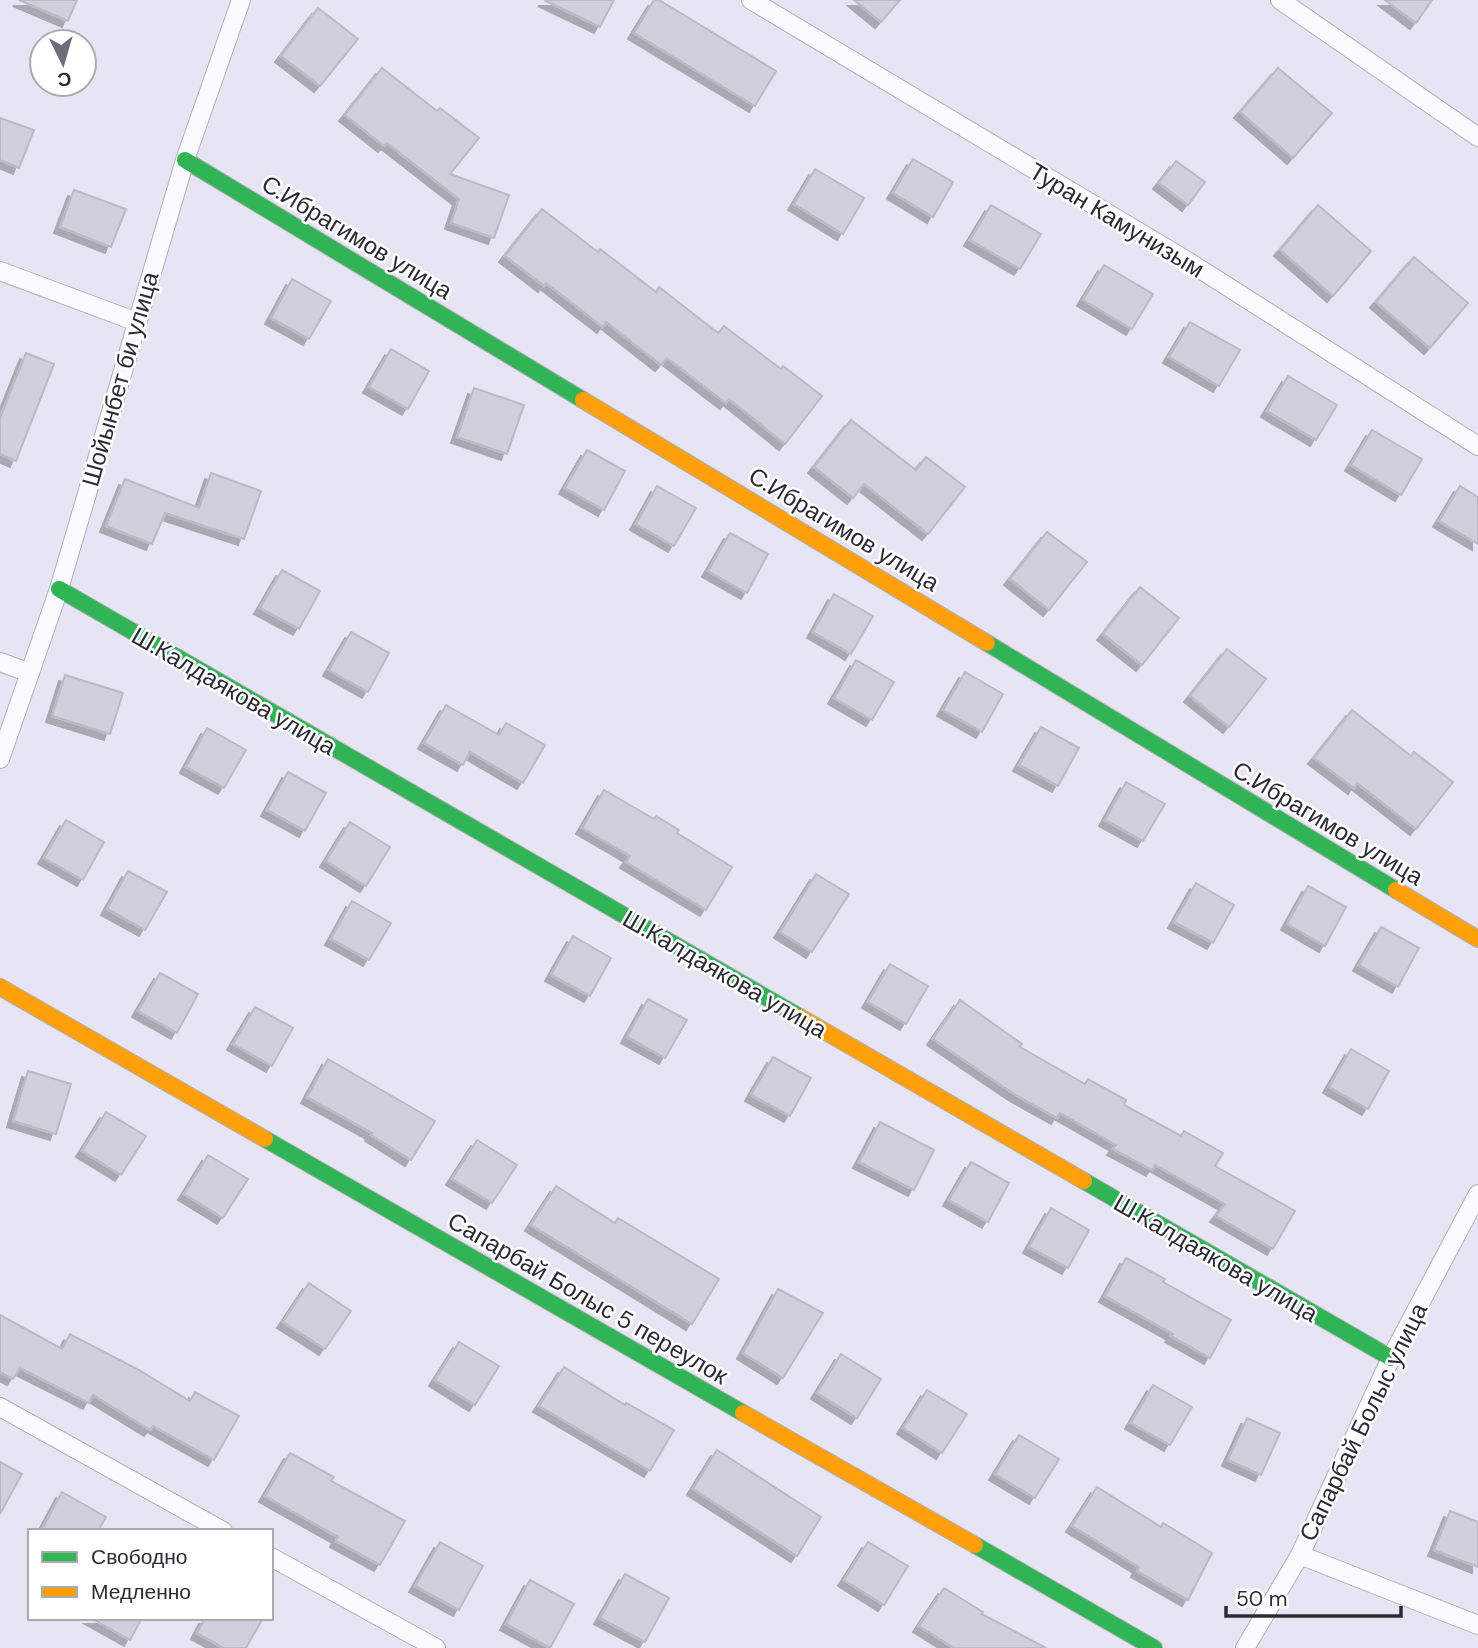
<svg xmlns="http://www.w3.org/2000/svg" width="1478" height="1648" font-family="'DM Sans',sans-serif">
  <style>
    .building { fill: #d1cfdb; stroke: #bbb9c5; stroke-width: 2; filter: url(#shadow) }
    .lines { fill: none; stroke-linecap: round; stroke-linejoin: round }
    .street-casing { stroke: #b1afba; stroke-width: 20 }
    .fast-casing { stroke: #b1afba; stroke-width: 18 }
    .slow-casing { stroke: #b1afba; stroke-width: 18 }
    .street { stroke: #fbfbfd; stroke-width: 18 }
    .fast { stroke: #30b455; stroke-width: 16 }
    .slow { stroke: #ff9f0a; stroke-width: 16 }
    .labels { text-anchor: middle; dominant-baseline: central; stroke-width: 5; stroke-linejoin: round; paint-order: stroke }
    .street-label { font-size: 24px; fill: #2c2b35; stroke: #fff }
  </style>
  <defs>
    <filter id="shadow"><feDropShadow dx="-6" dy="6" stdDeviation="0" flood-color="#0004"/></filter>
  </defs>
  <rect width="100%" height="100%" fill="#e7e5f4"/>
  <g class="building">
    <path d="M19,0h58l-9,21z"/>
    <path d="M544,0h70l-14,27z"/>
    <path d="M654,0h5l117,71 -21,35 -121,-73z"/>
    <path d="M854,0h46l-19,22z"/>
    <path d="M1385,0h47l-16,23z"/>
    <path d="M318,8l40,31 -38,47 -39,-30z"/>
    <path d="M382,68l55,43 3,-3 39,30 -29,36 59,21 -15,43 -43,-15 8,-24 -72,-56 -3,3 -39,-31z"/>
    <path d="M1278,68l54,45 -39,45 -53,-46z"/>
    <path d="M0,118l34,12 -15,38 -19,-8z"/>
    <path d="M913,159l40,23 -20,35 -40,-24z"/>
    <path d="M1176,161l29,21 -17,23 -29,-22z"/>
    <path d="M815,169l49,29 -21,36 -49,-30z"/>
    <path d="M74,190l52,19 -15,38 -51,-20z"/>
    <path d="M991,205l50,29 -21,35 -50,-29z"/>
    <path d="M1318,205l53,46 -38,45 -53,-46z"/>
    <path d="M542,209l56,43 2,-3 56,43 3,-5 59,46 6,-7 57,43 2,-3 39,30 -37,48 -56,-45 -3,4 -59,-45 -6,7 -55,-43 -3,5 -57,-44 -2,3 -39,-30z"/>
    <path d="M1414,257l54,46 -38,45 -54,-46z"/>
    <path d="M1104,265l49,29 -21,35 -49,-29z"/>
    <path d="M292,279l39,22 -22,38 -38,-21z"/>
    <path d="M1190,322l50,28 -21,36 -50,-29z"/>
    <path d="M391,349l38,22 -21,38 -39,-22z"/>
    <path d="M26,353l28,11 -38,97 -16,-7v-36z"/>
    <path d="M1288,376l49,29 -21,35 -49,-29z"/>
    <path d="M474,388l50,17 -17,49 -50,-17z"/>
    <path d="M851,420l65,50 10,-13 39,30 -37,47 -64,-50 -11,14 -39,-31z"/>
    <path d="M1372,430l50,29 -21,36 -50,-30z"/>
    <path d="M587,450l38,21 -21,39 -39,-22z"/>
    <path d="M211,473l50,18 -17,48 -79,-26 -13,31 -46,-18 19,-47 74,29z"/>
    <path d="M657,486l39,22 -22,38 -38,-22z"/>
    <path d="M1460,486l18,11v47l-39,-23z"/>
    <path d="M1047,532l40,30 -38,48 -39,-31z"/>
    <path d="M730,533l38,21 -21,39 -39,-22z"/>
    <path d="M282,570l38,21 -21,38 -39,-21z"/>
    <path d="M1140,587l39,31 -37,47 -39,-31z"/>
    <path d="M834,594l39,22 -22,38 -38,-22z"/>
    <path d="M351,632l38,21 -21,39 -39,-22z"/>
    <path d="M1227,649l39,30 -37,48 -39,-31z"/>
    <path d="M856,660l38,22 -22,38 -38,-22z"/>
    <path d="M965,672l38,22 -21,38 -39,-22z"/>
    <path d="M65,675l58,18 -13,41 -58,-18z"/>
    <path d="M446,705l53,30 7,-12 39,22 -22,38 -53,-31 -7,13 -39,-22z"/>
    <path d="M1352,710l59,46 3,-4 39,30 -37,47 -59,-46 -3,5 -40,-30z"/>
    <path d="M1041,727l38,21 -21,38 -39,-21z"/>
    <path d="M207,728l39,22 -22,38 -38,-21z"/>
    <path d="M288,772l38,21 -21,38 -38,-21z"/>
    <path d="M1126,782l39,22 -22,37 -38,-21z"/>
    <path d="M604,790l50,29 2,-3 23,14 -2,3 55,34 -26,43 -80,-48 4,-6 -48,-28z"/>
    <path d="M66,820l38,22 -21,38 -39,-22z"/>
    <path d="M350,822l40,25 -24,39 -40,-25z"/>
    <path d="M128,871l39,21 -22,38 -38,-21z"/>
    <path d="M816,874l33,20 -37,58 -32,-20z"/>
    <path d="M1196,883l38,22 -21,38 -39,-21z"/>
    <path d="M1308,886l38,21 -21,39 -38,-22z"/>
    <path d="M352,901l39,22 -22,37 -38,-21z"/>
    <path d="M1381,927l38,21 -21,39 -39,-22z"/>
    <path d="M573,936l38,22 -21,38 -39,-21z"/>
    <path d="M890,964l38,22 -22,38 -38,-22z"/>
    <path d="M160,973l38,21 -21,39 -39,-22z"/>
    <path d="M648,999l39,21 -22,38 -38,-21z"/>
    <path d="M960,1000l62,44 -2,3 65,37 3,-5 38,21 -2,5 57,31 3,-5 39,22 -8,13 80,45 -22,38 -57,-33 9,-12 -70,-39 -3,5 -39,-21 3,-4 -56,-32 -3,5 -43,-24 -81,-55z"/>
    <path d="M255,1007l38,21 -21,38 -39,-22z"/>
    <path d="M1351,1049l38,22 -21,38 -39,-22z"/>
    <path d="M773,1057l38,21 -21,38 -39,-21z"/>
    <path d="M328,1059l107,62 -24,39 -40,-25 1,-2 -65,-36z"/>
    <path d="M28,1071l43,13 -15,50 -43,-13z"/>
    <path d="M106,1112l40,24 -25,39 -39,-24z"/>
    <path d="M880,1122l54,28 -20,40 -55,-28z"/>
    <path d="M477,1140l40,25 -25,38 -40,-24z"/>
    <path d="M208,1155l40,24 -25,39 -39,-24z"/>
    <path d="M971,1162l38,21 -21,39 -39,-22z"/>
    <path d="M556,1186l59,37 3,-5 101,61 -27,45 -161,-99z"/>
    <path d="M1051,1208l38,22 -21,38 -39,-21z"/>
    <path d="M1126,1258l39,21 -2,3 68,38 -21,38 -39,-22 2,-2 -68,-38z"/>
    <path d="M309,1283l42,28 -26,38 -42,-27z"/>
    <path d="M778,1289l45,24 -40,65 -40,-25z"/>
    <path d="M0,1315l62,34 8,-15 69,36 51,31 5,-9 44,24 -25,44 -61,-34 -3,4 -57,-35 -4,8 -69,-35 -7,11 -13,-7z"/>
    <path d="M459,1342l40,24 -24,39 -40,-25z"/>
    <path d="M841,1354l40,25 -24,39 -40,-25z"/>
    <path d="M564,1367l61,38 1,-2 48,27 -24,41 -111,-65z"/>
    <path d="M1153,1385l39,22 -22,38 -39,-22z"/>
    <path d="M927,1390l40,24 -25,39 -39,-25z"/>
    <path d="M1247,1418l33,15 -19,42 -33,-15z"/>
    <path d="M1019,1435l40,24 -24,39 -40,-24z"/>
    <path d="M717,1450l104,67 -24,39 -104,-67z"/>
    <path d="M290,1453l44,24 -3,4 74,40 -25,44 -44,-24 2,-4 -73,-41z"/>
    <path d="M0,1462l22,12 -22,40z"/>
    <path d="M1097,1487l64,40 2,-4 49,30 -24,47 -51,-29 2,-4 -67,-41z"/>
    <path d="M62,1492l44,25 -8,14h-57z"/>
    <path d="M1450,1511l28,11v45l-44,-17z"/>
    <path d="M440,1542l43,24 -24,44 -44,-24z"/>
    <path d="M868,1542l40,24 -24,39 -40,-25z"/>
    <path d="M625,1574l44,24 -24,44 -45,-24z"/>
    <path d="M530,1580l44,24 -24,44 -44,-24z"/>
    <path d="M944,1588l39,24 -1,2 64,34h-92l-35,-22z"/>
    <path d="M91,1618h51l-12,22z"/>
    <path d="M205,1618h58l-17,30h-22l-27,-15z"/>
  </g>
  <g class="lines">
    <defs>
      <g id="street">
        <path d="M751,0l438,262 289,184"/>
        <path d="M1280,0l198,137"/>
        <path d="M0,271l137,51"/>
        <path d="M0,662l30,11"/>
        <path d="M0,759l59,-170 126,-429 56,-160"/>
        <path d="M0,1407l223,124"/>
        <path d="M1300,1555l178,70"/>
        <path d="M271,1557l165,91"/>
        <path d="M1245,1648l55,-93 91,-197 87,-164"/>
      </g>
      <g id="fast">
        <path d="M185,160l398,240"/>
        <path d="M59,589l741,428"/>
        <path d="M987,643l409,247"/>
        <path d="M265,1139l478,274"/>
        <path d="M1084,1181l307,177"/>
        <path d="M975,1545l179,103"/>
      </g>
      <g id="slow">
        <path d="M583,400l404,243"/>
        <path d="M1396,890l82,49"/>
        <path d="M0,987l265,152"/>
        <path d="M800,1017l284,164"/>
        <path d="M743,1413l232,132"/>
      </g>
    </defs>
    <use href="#street" class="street-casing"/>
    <use href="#fast" class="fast-casing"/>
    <use href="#slow" class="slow-casing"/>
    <use href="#street" class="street"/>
    <use href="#fast" class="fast"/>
    <use href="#slow" class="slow"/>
  </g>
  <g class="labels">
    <g class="street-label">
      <text transform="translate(1117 220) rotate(31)">Туран Камунизым</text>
      <text transform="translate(357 237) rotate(31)">С.Ибрагимов улица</text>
      <text transform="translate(120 379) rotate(-74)">Шойынбет би улица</text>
      <text transform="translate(844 529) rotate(31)">С.Ибрагимов улица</text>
      <text transform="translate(234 691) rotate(30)">Ш.Калдаякова улица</text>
      <text transform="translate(1328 823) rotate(31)">С.Ибрагимов улица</text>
      <text transform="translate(725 974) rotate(30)">Ш.Калдаякова улица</text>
      <text transform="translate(1216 1258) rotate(30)">Ш.Калдаякова улица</text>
      <text transform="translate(588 1298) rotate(30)">Сапарбай Болыс 5 переулок</text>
      <text transform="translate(1363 1422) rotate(-64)">Сапарбай Болыс улица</text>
    </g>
  </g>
  <rect x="28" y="1529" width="245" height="91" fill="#ffffff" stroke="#abaaae" stroke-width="2"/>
  <rect x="42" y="1552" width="35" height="10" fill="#30b455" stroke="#abaaae" stroke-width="2"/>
  <text x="91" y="1564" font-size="21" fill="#2c2b35">Свободно</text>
  <rect x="42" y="1587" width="35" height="10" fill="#ff9f0a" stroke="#abaaae" stroke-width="2"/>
  <text x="91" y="1599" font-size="21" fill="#2c2b35">Медленно</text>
  <g transform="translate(63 63) rotate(175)"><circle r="33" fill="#ffffff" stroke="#abaaae" stroke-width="2"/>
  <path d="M0-5L12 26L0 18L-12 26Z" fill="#6d6c78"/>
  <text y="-10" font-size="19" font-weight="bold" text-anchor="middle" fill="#2c2b35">С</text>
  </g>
  <path d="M1226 1606v10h175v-10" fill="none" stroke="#2c2b35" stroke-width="3.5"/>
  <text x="1236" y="1606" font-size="21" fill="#2c2b35" stroke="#ffffff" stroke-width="5" paint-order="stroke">50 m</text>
</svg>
